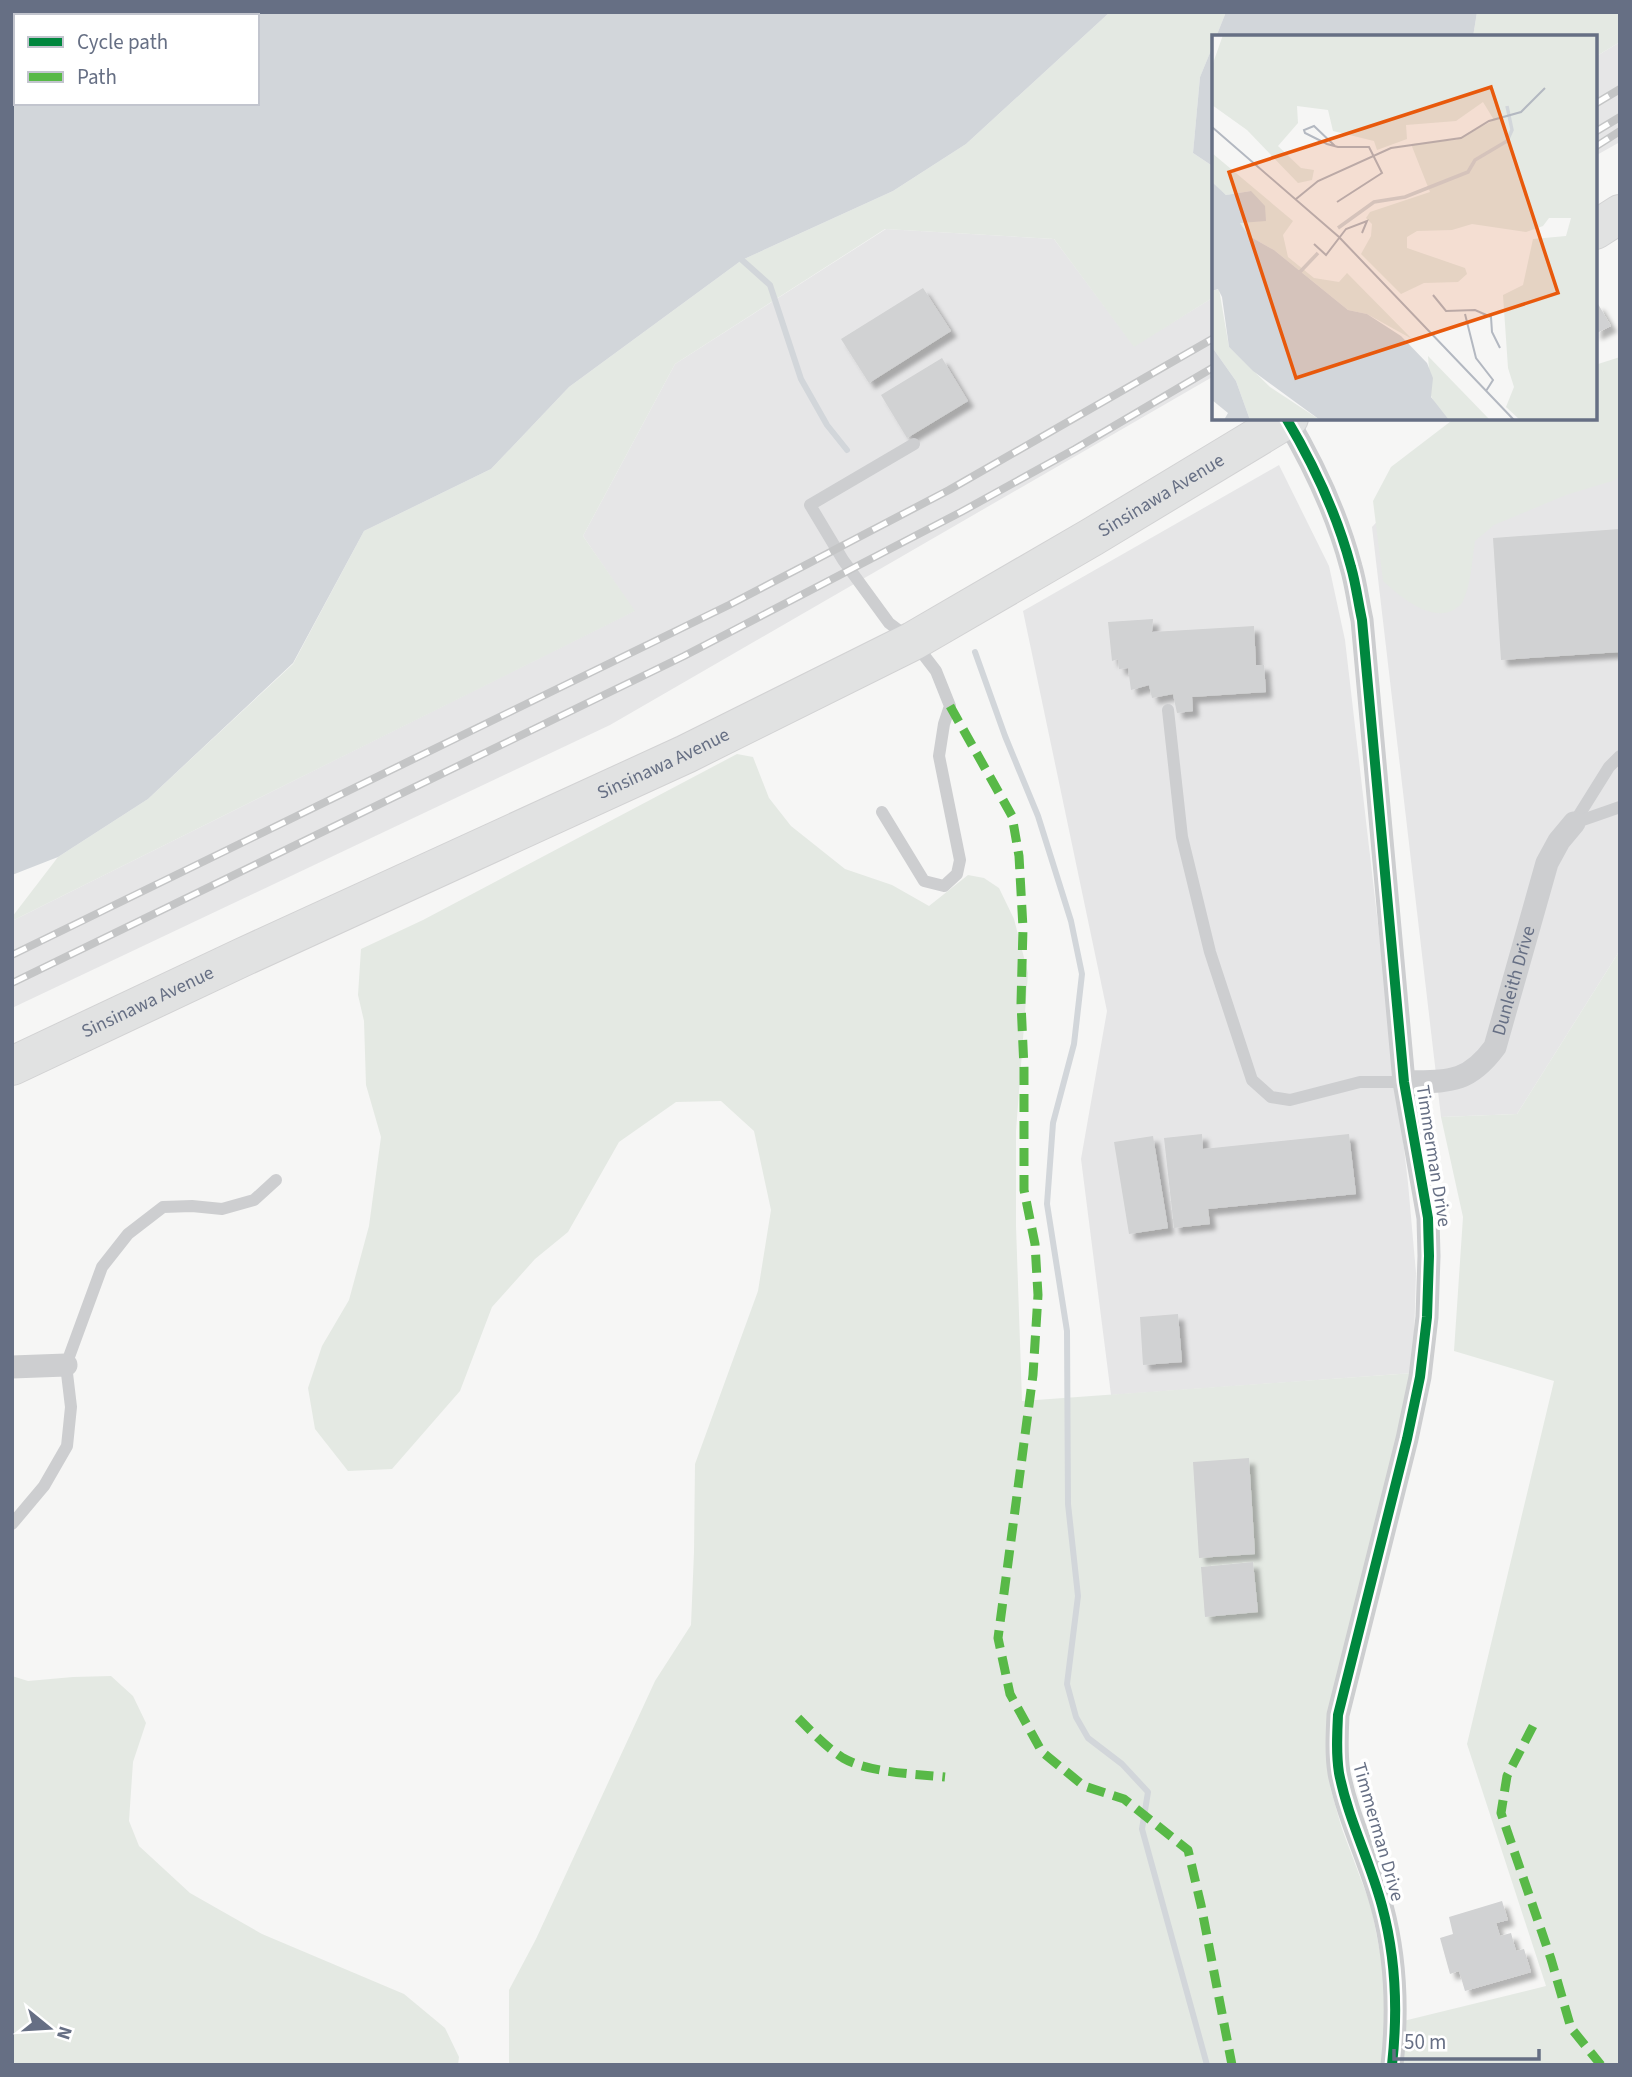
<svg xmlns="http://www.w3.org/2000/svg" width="1632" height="2077" font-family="'Source Sans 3',sans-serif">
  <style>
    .built { fill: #e6e6e7 }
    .green { fill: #e4e9e3 }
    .water { fill: #d2d6da; fill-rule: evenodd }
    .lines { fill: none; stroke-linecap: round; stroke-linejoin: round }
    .stream { stroke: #d2d6da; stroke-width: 6 }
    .building { fill: #d1d2d3; filter: url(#shadow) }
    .trunk-casing { stroke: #d2d2d3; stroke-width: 40 }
    .service { stroke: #cdced0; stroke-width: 12 }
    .minor { stroke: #cdced0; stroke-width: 23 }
    .trunk { stroke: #e1e2e2; stroke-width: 38 }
    .rail-casing { stroke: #c4c5c6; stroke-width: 8 }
    .rail { stroke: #fff; stroke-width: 5; stroke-dasharray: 16; stroke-linecap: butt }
    .quiet { stroke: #58b947; stroke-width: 9; stroke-dasharray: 18 9; stroke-linecap: butt }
    .cycleway-casing { stroke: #fff; stroke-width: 15 }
    .cycleway { stroke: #00873e; stroke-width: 10 }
    .labels { text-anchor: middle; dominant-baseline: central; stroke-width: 7; stroke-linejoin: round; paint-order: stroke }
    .street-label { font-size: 19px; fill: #666f84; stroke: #fff }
    .inset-river { fill: none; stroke: #d2d6da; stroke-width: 3.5 }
    .inset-road { fill: none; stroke: #b3b8c1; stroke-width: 2 }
    .view { fill: #e8590c; fill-opacity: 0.15; stroke: #e8590c; stroke-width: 3.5 }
    .inset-edge { fill: none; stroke: #666f84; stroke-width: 3.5 }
  </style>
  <defs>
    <filter id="shadow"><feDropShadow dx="6" dy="6" stdDeviation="2" flood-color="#0004"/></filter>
  </defs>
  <rect width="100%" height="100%" fill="#f6f6f5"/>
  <g class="built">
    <path d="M1620,42v100l-25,14v-99z"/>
    <path d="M886,229l168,10 80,107 80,-49v79l-604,349 -598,283v-87l622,-310 -51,-75 92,-172z"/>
    <path d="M1620,374v576l-103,164 -76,3 -69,-590 53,-56 170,-53z"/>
    <path d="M1279,465l50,101 16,74 63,543 8,90 -3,100 -302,22 -30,-236 26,-148 -84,-400z"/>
  </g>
  <g class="green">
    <path d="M1110,12h116l-10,25h-2v6l-14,34 -7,76 21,14v130l-80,50 -80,-108 -169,-10 -210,135 -92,172 52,75 -623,310v-4l46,-60 90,-58 145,-135 71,-133 127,-62 78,-82 173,-127 151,-69 73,-47z"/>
    <path d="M1477,12h143v30l-25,15v-20h-122z"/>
    <path d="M1620,357v120l-8,4 -46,14 -72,30 -19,16c-3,20 -4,43 -12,60 -2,4 -4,5 -8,8 -22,15 -56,-13 -72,-28l-10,-80 18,-34 64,-49h140v-53z"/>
    <path d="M737,754l16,3 16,41 22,28 54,43 47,16 37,21 39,-31 16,3 15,10 15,31 14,54 -12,158v95l6,175 391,-28 -85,368 2,46 12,42 29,77 13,67 3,52 159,-39 -79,-242 87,-363 -100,-30 9,-134 -22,-100 76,-3 103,-164v1115h-1111v-75l27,-51 119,-258 36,-56 3,-73 1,-88 63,-173 13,-81 -17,-79 -33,-30 -45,1 -57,40 -51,90 -33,27 -43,48 -32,84 -68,78 -44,2 -33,-42 -7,-41 14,-42 27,-46 20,-74 12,-89 -15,-52 -2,-64 -6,-26 3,-46 62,-29z"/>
    <path d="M12,1676l16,5 45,-4 38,-1 22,20 13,27 -13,39 -4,59 10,25 51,47 72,41 142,60 41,34 14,29 -1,8h-446z"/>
  </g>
  <g class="water">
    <path d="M12,12h1098l-144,132 -73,47 -151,69 -173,127 -78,82 -127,62 -71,132 -145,136 -90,58 -46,18zM16,16h241v87h-241z"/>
    <path d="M1226,12h251l-4,25h-257z"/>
    <path d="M1214,43v124l-21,-14 7,-76z"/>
  </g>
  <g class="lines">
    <g class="stream">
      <path d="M742,260l28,25 31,94 26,46 20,25"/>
      <path d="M975,652l30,84 33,80 33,105 11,53 -8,70 -21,79 -6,81 20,127 1,173 10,92 -11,88 9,33 12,21 34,26 26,28 -6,37 65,236"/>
    </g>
  </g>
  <g class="building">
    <path d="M923,288l28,43 -82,52 -28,-44z"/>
    <path d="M1598,304l13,22 -16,8v-29z"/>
    <path d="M942,358l26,43 -61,37 -26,-43z"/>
    <path d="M1620,529v123l-119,8 -8,-122z"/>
    <path d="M1153,619l-1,13 102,-6 2,39h8l2,27 -74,5 1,14 -16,2 -4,-19 -21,4 -3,-13 -18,5 -3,-22 -9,1 -1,-10 -6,2 -4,-39z"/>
    <path d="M1202,1134l1,15 146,-15 7,60 -148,15 2,15 -36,4 -10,-90z"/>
    <path d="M1153,1136l15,92 -39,6 -15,-92z"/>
    <path d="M1178,1314l4,48 -39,3 -3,-48z"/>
    <path d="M1249,1458l6,96 -56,4 -6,-96z"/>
    <path d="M1253,1562l5,50 -53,5 -4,-50z"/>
    <path d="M1502,1901l6,19 -12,3 4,13 11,-3 5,18 8,-2 7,23 -66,19 -6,-20 -9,3 -10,-36 13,-4 -4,-17z"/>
  </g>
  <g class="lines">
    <defs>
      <g id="trunk">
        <path d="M1595,230l25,-16"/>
        <path id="s2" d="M12,1066l231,-109 443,-203 227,-113 179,-104 197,-119"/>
      </g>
    </defs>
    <use href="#trunk" class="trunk-casing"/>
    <g class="service">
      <path d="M1168,710l14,127 28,115 42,128 19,17 19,3 70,-18h44"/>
      <path d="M882,812l42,69 20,5 13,-12 3,-14 -21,-104 5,-32 6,-18 -14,-35 -23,-30 -24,-18 -46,-63 -33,-55 104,-61"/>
      <path d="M1574,823l35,-56 11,-11"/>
      <path d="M1574,823l46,-16"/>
      <path d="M12,1524l32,-38 23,-40 4,-39 -5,-42 36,-98 26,-33 35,-27 29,-1 30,3 32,-9 22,-20"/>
    </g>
    <g class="minor">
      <path d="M1286,418c28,47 51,96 65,149 5,17 7,35 11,53l42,462 24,136 1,38 -2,61 -7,60 -13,62 -69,276c-1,20 -2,39 1,58 9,46 31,88 43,133 14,52 16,105 10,159"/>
      <path id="s1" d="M1404,1082c43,-1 63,3 91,-35l52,-184 12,-22 15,-18"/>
      <path d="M12,1367l54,-2"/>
    </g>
    <use href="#trunk" class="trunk"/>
    <defs>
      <g id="rail">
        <path d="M1595,104l25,-15"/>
        <path d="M1595,132l25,-15"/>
        <path d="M1595,147l25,-16"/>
        <path d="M12,955l717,-350 220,-115 265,-152"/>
        <path d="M12,983l672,-327 277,-144 114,-63 139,-82"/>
      </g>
    </defs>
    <use href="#rail" class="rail-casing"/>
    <use href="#rail" class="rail"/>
    <g class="quiet">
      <path d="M950,706l62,110 7,40 4,72 -2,75 3,65v122l11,54 3,51 -5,80 -35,263 12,56 32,58 42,34 40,13 64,51 13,55 31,160"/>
      <path d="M798,1718c14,14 28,29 45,40 26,15 73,16 102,19"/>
      <path d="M1533,1726l-26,50 -6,37 50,146 20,69 30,37"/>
    </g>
    <defs>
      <path id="cycleway" d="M1286,418c28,47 51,96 65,149 5,17 7,35 11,53l42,462 24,136 1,38 -2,61 -7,60 -13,62 -69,276c-1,20 -2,39 1,58 9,46 31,88 43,133 14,52 16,105 10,159"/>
    </defs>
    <use href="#cycleway" class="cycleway-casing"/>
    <use href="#cycleway" class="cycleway"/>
  </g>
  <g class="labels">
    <g class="street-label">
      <text stroke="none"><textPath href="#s2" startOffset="1284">Sinsinawa Avenue</textPath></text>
      <text stroke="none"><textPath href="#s2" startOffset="718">Sinsinawa Avenue</textPath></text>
      <text stroke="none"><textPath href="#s1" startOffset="172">Dunleith Drive</textPath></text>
      <text stroke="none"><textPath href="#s2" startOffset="150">Sinsinawa Avenue</textPath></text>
      <text transform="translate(1433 1156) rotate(81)">Timmerman Drive</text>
      <text transform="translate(1378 1832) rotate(74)">Timmerman Drive</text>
    </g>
  </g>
  <g transform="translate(1212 35)">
    <rect width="385" height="385" fill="#f6f6f5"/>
    <path d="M11,0h374v385h-77l-14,-13 8,-20 -6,-19 -5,-73 20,-10 10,-46 33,-3 5,-18h-22l-6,8 -17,6 -54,-8 -20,6 -35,1 -10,6v11l58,20 2,6 -9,8 -34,1 -23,11 -40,-40 10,-18 1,-12 -6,-6 4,-6 60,-20 -19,-48 45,-4 38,-20 -11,-18 -27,19 -50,4 1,14 -30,11 -3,-9 -41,-10 -5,-21 -31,-4 1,17 -20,23 23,22 13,2 -2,10 -14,3 -51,-53 -35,-25v-39zM0,118l81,68 -10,14 5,22 26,21 25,4 8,-9 65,66 -45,-25 -19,-4 -74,-60 -25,-14 -10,-14 12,-31 -25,4 -7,-6 -7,-7zM7,254l10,58 41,40 50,33h-70l-14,-39 -24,-34v-56zM216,321l62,64h-41l-11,-11 -7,-13z" fill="#e4e9e3"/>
    <path d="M0,147l14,13 25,-4 14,15 1,15 -26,2 9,13 25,14 74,60 19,4 34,22 26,27 6,15 -2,19 18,23h-129l-67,-49 -24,-24 -7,-50 -4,-8 -6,2zM0,312l24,34 14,39h-26l4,-7 -16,-13z" fill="#d2d6da"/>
    <path class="inset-river" d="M126,193l36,-26 31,-5 63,-25 7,-12 32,-19 5,-11 -5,-24M86,239l20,-21"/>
    <path class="inset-road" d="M0,92l127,110 175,183M123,111l-21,-20 -10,4 1,3 22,11 11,3h31l13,26 -45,29M84,164l22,-18 73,-33 70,-10 28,-17 32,-9 24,-24M102,209l12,11 20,-26 21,-8 -5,12M221,260l13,16 29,-1 16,7 1,15 8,16M253,279l11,44 17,22 -7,11"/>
    <path class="view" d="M279,52l67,206 -262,85 -67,-206z"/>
    <rect width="385" height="385" class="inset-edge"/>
  </g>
  <rect width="1632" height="2077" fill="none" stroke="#666f84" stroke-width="28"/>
  <rect x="14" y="14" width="245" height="91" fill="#ffffff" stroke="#c2c5ce" stroke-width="2"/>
  <rect x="28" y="37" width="35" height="10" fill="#00873e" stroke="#c2c5ce" stroke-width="2"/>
  <text x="77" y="49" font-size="21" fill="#666f84">Cycle path</text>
  <rect x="28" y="72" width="35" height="10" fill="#58b947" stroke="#c2c5ce" stroke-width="2"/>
  <text x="77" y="84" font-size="21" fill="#666f84">Path</text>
  <g transform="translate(49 2028) rotate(108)" stroke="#ffffff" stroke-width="5" paint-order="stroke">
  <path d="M0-5L12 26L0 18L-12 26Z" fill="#666f84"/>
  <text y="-10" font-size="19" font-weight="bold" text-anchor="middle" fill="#666f84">N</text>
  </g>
  <path d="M1394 2049v10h145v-10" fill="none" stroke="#666f84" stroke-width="3.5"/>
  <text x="1404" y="2049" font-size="21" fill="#666f84" stroke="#ffffff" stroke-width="5" paint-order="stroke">50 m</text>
</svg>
